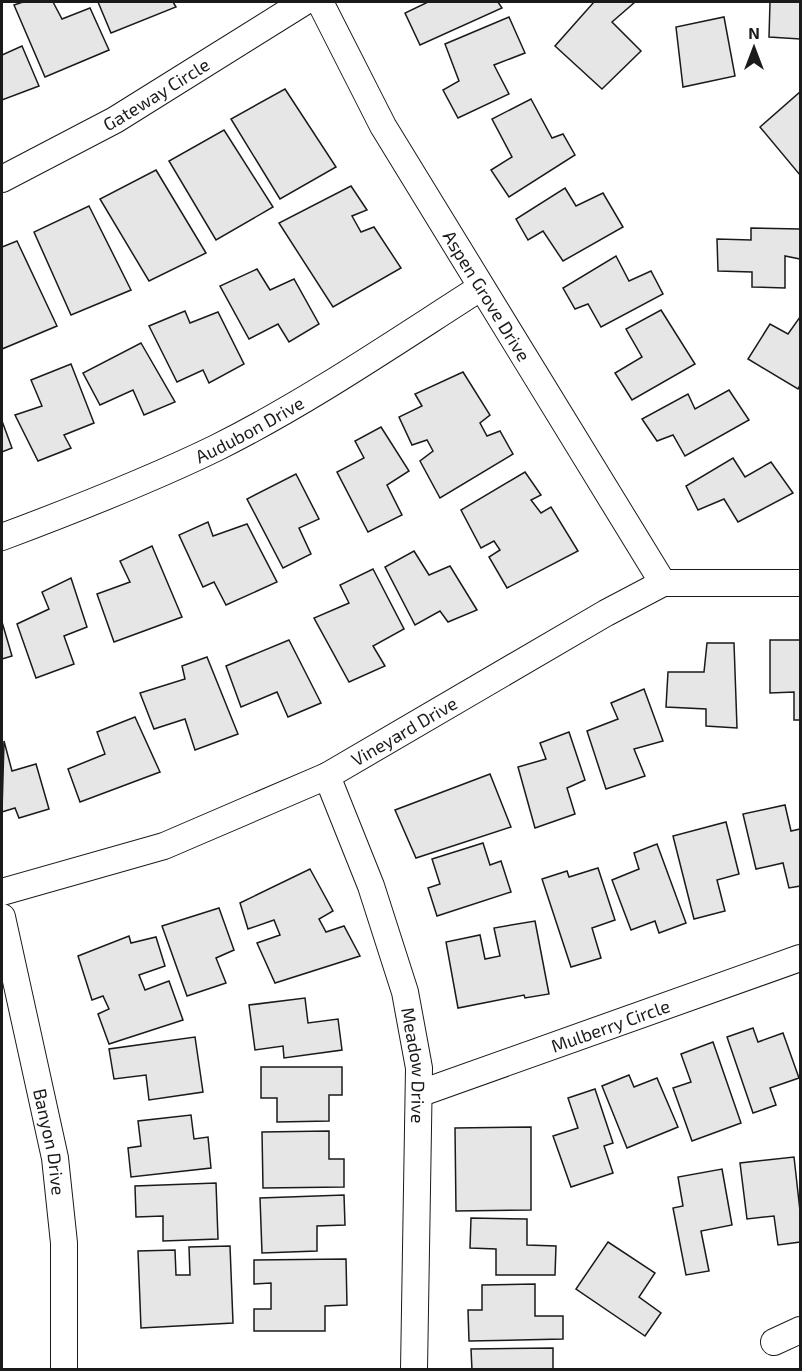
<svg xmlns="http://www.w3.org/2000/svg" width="802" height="1371" font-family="'Exo 2',sans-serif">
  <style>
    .building { fill: #e6e6e6; stroke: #1a1a1a; stroke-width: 1.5 }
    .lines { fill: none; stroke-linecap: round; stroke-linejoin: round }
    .street-casing { stroke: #1a1a1a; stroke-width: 28 }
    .street { stroke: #fff; stroke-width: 26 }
    .labels { text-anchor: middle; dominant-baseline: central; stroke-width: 4.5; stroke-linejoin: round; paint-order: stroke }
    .street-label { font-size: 18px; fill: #1a1a1a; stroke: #fff }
  </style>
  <rect width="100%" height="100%" fill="#fff"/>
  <g class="building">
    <path d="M23,2h30l9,17 28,-11 19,42 -64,27 -31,-72z"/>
    <path d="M98,2h75l3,5 -65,26z"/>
    <path d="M428,2h70l4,6 -82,37 -15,-32z"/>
    <path d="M594,2h41l-23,20 29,29 -39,38 -47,-43z"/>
    <path d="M770,2h30v37l-31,-2z"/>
    <path d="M509,17l16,36 -31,12 15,29 -51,24 -15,-28 16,-9 -14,-37z"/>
    <path d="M724,17l11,59 -52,11 -7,-60z"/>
    <path d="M22,46l17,40 -37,14v-45z"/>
    <path d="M285,89l51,78 -56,32 -49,-80z"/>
    <path d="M800,92v83l-40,-48z"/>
    <path d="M531,99l21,39 11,-4 12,21 -66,42 -18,-27 21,-13 -20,-38z"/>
    <path d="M224,130l49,77 -57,33 -47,-79z"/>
    <path d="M156,170l50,83 -57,28 -49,-82z"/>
    <path d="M351,186l16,24 -15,6 9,16 13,-5 27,41 -68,39 -54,-84z"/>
    <path d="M565,188l11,18 27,-13 20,34 -60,34 -20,-30 -15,9 -12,-21z"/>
    <path d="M89,206l42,84 -60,25 -37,-83z"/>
    <path d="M751,228l49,1v30l-15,-3v32l-33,-1v-15l-34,-1 -1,-32 34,1z"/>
    <path d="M17,241l40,85 -55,23v-102z"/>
    <path d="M616,256l13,25 22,-10 12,23 -62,33 -13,-23 -13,5 -12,-21z"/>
    <path d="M257,269l13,21 24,-11 25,45 -30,18 -11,-18 -29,15 -29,-53z"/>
    <path d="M661,310l34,54 -63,36 -17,-27 27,-16 -16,-28z"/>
    <path d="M185,311l5,12 28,-11 26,52 -35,19 -6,-13 -26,12 -28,-56z"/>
    <path d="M800,317v68l-2,4 -50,-30 22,-35 18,10z"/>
    <path d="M141,343l34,59 -31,13 -11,-25 -33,15 -17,-32z"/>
    <path d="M71,364l23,59 -30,12 7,13 -33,13 -23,-46 27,-9 -11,-26z"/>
    <path d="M463,372l27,43 -10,8 7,13 13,-5 13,23 -73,44 -20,-37 13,-10 -6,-11 -15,5 -13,-28 23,-11 -7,-12z"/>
    <path d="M729,390l20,30 -64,36 -12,-21 -16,6 -15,-22 46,-25 7,15z"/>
    <path d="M2,421l10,27 -10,4z"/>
    <path d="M381,427l28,44 -22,14 15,30 -34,17 -31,-60 27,-14 -9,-17z"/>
    <path d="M733,458l12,19 26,-15 22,31 -55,29 -14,-23 -26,11 -12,-24z"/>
    <path d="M525,472l16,23 -10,5 10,13 10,-6 27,44 -71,37 -18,-31 11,-7 -6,-9 -13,7 -20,-38z"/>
    <path d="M296,474l23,45 -20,9 12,26 -28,14 -36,-69z"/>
    <path d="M208,522l5,14 34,-12 30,58 -51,23 -12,-23 -11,5 -24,-52z"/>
    <path d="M152,546l30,71 -68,25 -17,-48 33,-12 -10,-21z"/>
    <path d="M414,551l15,24 21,-9 27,44 -29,12 -8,-11 -25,14 -30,-58z"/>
    <path d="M373,569l31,60 -31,17 12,20 -36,16 -35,-64 35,-15 -9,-18z"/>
    <path d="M71,578l16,49 -23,9 10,28 -38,14 -19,-54 32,-15 -7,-17z"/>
    <path d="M2,622l10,34 -10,3z"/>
    <path d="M289,640l32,63 -33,14 -11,-25 -36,15 -15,-41z"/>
    <path d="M770,640h30v80h-6v-28l-24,1z"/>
    <path d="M707,643h27l3,85 -31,-2v-17l-40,-2 2,-35h36z"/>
    <path d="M207,657l31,77 -43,16 -10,-31 -31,10 -14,-36 45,-14 -3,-13z"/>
    <path d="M644,689l19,52 -29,8 11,27 -39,13 -19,-58 31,-12 -7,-16z"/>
    <path d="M135,717l25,55 -80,30 -12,-33 37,-15 -8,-22z"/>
    <path d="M569,732l16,48 -18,8 8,26 -40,14 -17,-61 28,-8 -6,-16z"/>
    <path d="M4,741l8,30 24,-7 13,45 -30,9 -4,-10 -13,4z"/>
    <path d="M490,774l21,53 -95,31 -21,-48z"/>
    <path d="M785,805l6,26 9,-2v57l-11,2 -6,-25 -27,6 -13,-55z"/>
    <path d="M726,822l13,52 -22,6 8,31 -31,8 -21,-83z"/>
    <path d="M483,843l7,22 11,-4 10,31 -74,24 -9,-28 12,-4 -8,-25z"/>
    <path d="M657,844l29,79 -27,10 -4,-12 -24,9 -19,-50 27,-11 -5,-16z"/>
    <path d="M598,868l17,52 -23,8 9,30 -30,9 -29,-88 25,-8 2,6z"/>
    <path d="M310,869l23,42 -14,8 7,13 18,-6 16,30 -85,27 -18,-40 23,-8 -6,-15 -26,9 -8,-26z"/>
    <path d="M219,908l15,42 -18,8 10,25 -39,13 -25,-70z"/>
    <path d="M535,921l14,73 -24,4 -1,-3 -66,13 -12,-66 34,-7 5,24 15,-3 -6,-28z"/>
    <path d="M129,936l2,7 25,-6 9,29 -26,9 6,15 24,-9 14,39 -74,24 -11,-30 11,-5 -6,-13 -11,4 -14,-44z"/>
    <path d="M305,998l3,25 30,-4 4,31 -58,8 -1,-12 -28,4 -6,-45z"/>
    <path d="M753,1028l5,14 25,-9 16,45 -29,10 6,17 -23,8 -26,-76z"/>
    <path d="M195,1037l8,55 -54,8 -3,-25 -32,4 -5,-30z"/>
    <path d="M713,1042l28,81 -49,18 -19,-53 18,-6 -10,-28z"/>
    <path d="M261,1067h81v28h-13v26l-52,1v-24h-16z"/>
    <path d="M629,1075l5,12 23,-9 21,49 -51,21 -25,-62z"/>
    <path d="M595,1089l18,54 -9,3 9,27 -42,14 -18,-51 25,-8 -10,-30z"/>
    <path d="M191,1115l3,24 14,-2 3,31 -80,9 -3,-29 13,-2 -3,-25z"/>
    <path d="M531,1127v83l-75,1 -1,-83z"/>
    <path d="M329,1131v28h15v28l-81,1 -1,-56z"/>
    <path d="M794,1157l6,54v31l-22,3 -4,-29 -27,3 -7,-56z"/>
    <path d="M722,1169l10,56 -31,6 8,40 -23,4 -13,-67 10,-2 -5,-29z"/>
    <path d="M216,1183l2,56 -55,2v-25l-27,1 -1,-31z"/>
    <path d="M344,1195l1,30 -28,1v25l-55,2 -2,-55z"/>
    <path d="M471,1218l56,1v26l29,1 -1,29h-59v-26l-26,-1z"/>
    <path d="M608,1242l47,31 -16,24 22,16 -16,23 -69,-47z"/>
    <path d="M230,1246l3,77 -92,5 -3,-77 37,-1 1,25h14l-1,-28z"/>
    <path d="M346,1259l1,46 -22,1v25h-71v-22h17v-26l-17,1v-24z"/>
    <path d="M535,1284v32h28v23l-94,2 -1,-31h14v-25z"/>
    <path d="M553,1348v22h-81l-1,-21z"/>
  </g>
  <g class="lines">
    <defs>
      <g id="street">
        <path id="s1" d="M320,2l63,124 280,457"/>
        <path id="s2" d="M2,179l113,-59 189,-118"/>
        <path id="s3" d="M2,537c72,-27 144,-55 214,-89 92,-46 178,-105 264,-160"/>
        <path id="s4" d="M327,776l44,110 34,106 14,76 -5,302"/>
        <path id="s5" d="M2,892l162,-46 163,-70 279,-163 57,-30h137"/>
        <path id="s6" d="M2,917l53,241 9,85v127"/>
        <path id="s7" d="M421,1093l379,-135"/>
        <path d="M774,1342l26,-12"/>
      </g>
    </defs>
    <use href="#street" class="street-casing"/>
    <use href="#street" class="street"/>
  </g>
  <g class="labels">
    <g class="street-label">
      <text stroke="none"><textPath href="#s2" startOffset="176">Gateway Circle</textPath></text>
      <text stroke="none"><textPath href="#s1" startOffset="338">Aspen Grove Drive</textPath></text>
      <text stroke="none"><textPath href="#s3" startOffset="270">Audubon Drive</textPath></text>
      <text stroke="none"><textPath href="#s5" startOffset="435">Vineyard Drive</textPath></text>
      <text stroke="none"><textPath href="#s7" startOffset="201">Mulberry Circle</textPath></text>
      <text stroke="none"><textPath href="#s4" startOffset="304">Meadow Drive</textPath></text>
      <text stroke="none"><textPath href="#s6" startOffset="230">Banyon Drive</textPath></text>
    </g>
  </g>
  <rect width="802" height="1371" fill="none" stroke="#1a1a1a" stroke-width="6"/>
  <g transform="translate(754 48)" stroke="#ffffff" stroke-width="4.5" paint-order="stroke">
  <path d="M0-4.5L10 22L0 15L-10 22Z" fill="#1a1a1a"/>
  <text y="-9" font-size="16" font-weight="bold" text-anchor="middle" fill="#1a1a1a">N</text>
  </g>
</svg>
